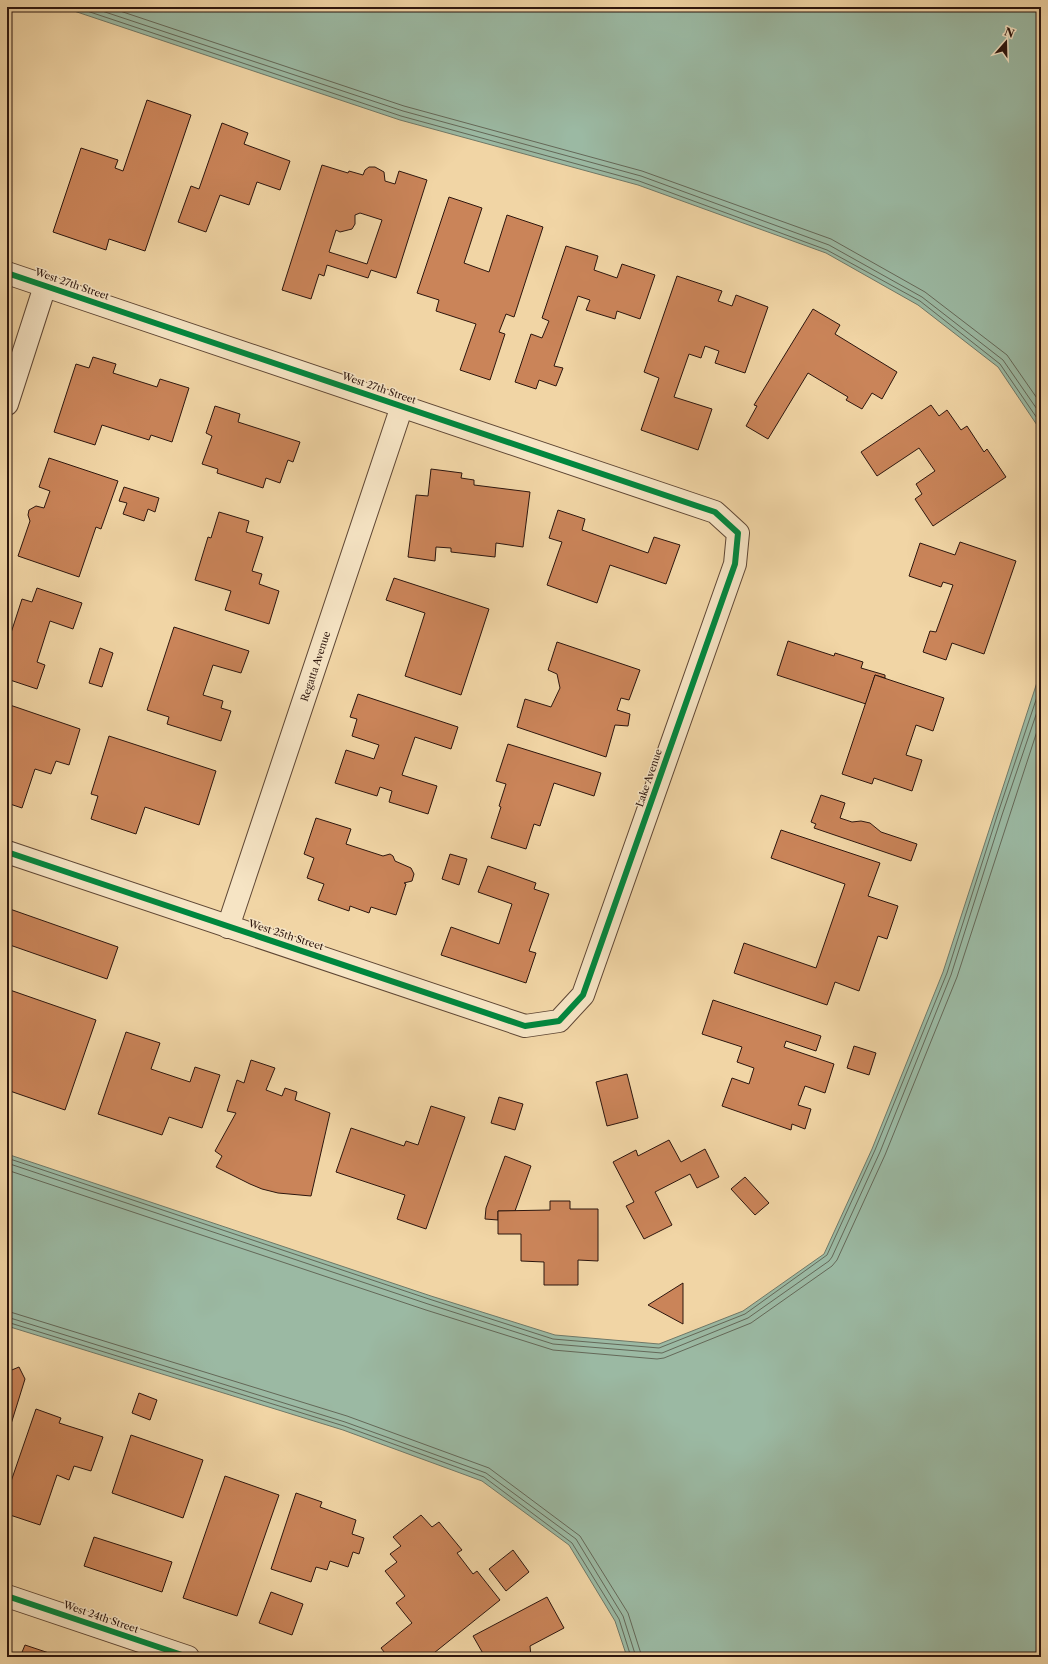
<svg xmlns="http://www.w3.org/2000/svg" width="1048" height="1664" font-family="'Libre Caslon Text',serif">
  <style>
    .water { fill: #9bb9a3; stroke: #6f7867 }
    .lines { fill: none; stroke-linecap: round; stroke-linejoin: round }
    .shore { stroke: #646858; stroke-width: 1 }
    .building { fill: #ca8459; stroke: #2d160e; fill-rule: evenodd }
    .minor-casing { stroke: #5e4634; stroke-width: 24 }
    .minor { stroke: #f6e4c4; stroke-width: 22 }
    .cycleway-casing { stroke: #f6e4c4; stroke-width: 8 }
    .cycleway { stroke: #00873e; stroke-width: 6 }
    .labels { text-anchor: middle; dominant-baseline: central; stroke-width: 3; stroke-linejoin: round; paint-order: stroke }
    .street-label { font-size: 10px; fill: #2d160e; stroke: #f6e4c4 }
  </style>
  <rect width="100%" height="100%" fill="#f1d5a5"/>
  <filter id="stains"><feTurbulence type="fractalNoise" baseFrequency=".005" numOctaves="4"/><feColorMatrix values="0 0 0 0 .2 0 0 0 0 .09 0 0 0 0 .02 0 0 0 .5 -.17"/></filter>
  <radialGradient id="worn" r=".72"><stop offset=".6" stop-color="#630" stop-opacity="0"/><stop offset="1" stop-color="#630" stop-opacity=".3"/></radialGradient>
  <g class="water">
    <path d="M62,7h979v424l-43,-64 -80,-62 -92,-52 -188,-68 -238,-65z"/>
    <path d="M1041,670v987h-414l-12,-36 -46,-76 -87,-64 -139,-51 -336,-104v-172l424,142 124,39 104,9 84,-33 81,-57 48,-105 71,-177z"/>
  </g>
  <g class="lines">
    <g class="shore">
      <path d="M75,7l326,109 238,65 188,69 93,51 80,63 41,60"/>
      <path d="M90,7l313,104 238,65 188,69 93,52 81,63 38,55"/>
      <path d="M108,7l296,99 238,65 189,68 94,53 82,63 34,49"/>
      <path d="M7,1158l422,141 124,40 106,9 86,-34 82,-59 48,-105 72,-177 51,-160 43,-128"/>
      <path d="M7,1163l421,141 125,40 109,9 86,-35 81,-57 3,-4 48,-105 71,-177 51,-160 39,-115"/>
      <path d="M7,1170l419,140 127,40 104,9 7,-1 87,-35 81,-57 5,-6 48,-105 72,-178 84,-258"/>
      <path d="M7,1311l340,105 142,52 91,68 48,77 14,44"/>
      <path d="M7,1317l338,105 141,51 90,66 47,77 13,41"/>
      <path d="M7,1322l337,104 140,51 88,66 47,76 12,38"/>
    </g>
  </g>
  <g class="building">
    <path d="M147,100l44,15 -46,136 -36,-12 -3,11 -53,-18 28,-84 37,12 -3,8 8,3z"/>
    <path d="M222,123l26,10 -4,11 46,17 -10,29 -23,-8 -8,23 -29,-10 -14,37 -28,-10 13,-36 8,3z"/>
    <path d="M322,165l26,8 1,-2 14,4 2,-5 4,-3h6l9,5 1,9 10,3 4,-13 28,9 -31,98 -25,-8 -3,8 -41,-13 -3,11 -5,-2 -8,25 -29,-9zM360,213l22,7 -15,44 -38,-12 7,-22 4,2 12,-3 3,-5v-9z"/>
    <path d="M449,197l33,11 -18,55 25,9 18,-57 36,12 -29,90 -8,-3 -7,18 6,2 -15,46 -30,-10 16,-46 -40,-13 3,-11 -22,-7z"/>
    <path d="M566,246l32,10 -4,14 23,8 5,-14 33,11 -15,44 -23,-8 -2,8 -29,-9 4,-10 -12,-4 -24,70 9,2 -7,18 -17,-6 -3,9 -21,-7 16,-48 11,4 7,-17 -7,-3z"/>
    <path d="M677,276l45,15 -4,10 14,5 4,-11 32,12 -23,66 -30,-10 4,-12 -14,-5 -4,12 -12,-4 -15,43 38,12 -14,41 -57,-20 18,-52 -15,-6z"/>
    <path d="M813,309l27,16 -5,9 62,38 -15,27 -10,-6 -10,16 -16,-9 2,-3 -40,-24 -40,66 -22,-13 11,-20 -3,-1z"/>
    <path d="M93,357l23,7 -3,9 44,14 3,-8 29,9 -17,54 -21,-7 -2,5 -47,-15 -7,20 -41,-13 22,-68 13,4z"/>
    <path d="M931,405l8,11 8,-6 14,20 6,-4 17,26 3,-3 19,28 -73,49 -18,-27 7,-5 -6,-10 19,-13 -16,-23 -42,28 -16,-24z"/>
    <path d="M215,406l25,8 -2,8 62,20 -7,20 -5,-2 -8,23 -14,-5 -3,10 -46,-15 1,-4 -16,-5 10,-28 -6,-3z"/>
    <path d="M49,458l69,23 -17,48 -5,-2 -17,50 -61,-21 12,-35 -2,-6 1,-5 7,-4 8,2 6,-17 -11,-4z"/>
    <path d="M431,469l31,4 -1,5 13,2v5l56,7 -7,55 -27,-4 -1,14 -44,-5v-4l-15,-1 -1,14 -27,-4 8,-62 12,1z"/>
    <path d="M124,487l35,11 -4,14 -7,-3 -4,12 -21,-7 4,-11 -8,-2z"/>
    <path d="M558,510l27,9 -3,11 66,23 6,-16 26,8 -14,39 -56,-19 -13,38 -50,-18 15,-43 -13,-4z"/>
    <path d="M219,512l30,9 -3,11 17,5 -11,34 10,3 -3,10 20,7 -10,33 -44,-14 6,-19 -36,-11 13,-43 3,1z"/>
    <path d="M960,542l56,19 -32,93 -32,-11 -6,17 -23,-8 7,-21 6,1 17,-47 -10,-3 -2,5 -32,-11 11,-33 35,12z"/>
    <path d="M394,578l95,31 -28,86 -56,-19 20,-63 -39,-13z"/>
    <path d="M37,588l45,15 -9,26 -23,-8 -13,41 8,3 -8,24 -30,-10v-41l2,1 13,-40 10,3z"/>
    <path d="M174,627l75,24 -8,22 -28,-8 -10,30 20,6 -2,7 10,3 -10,30 -54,-17 2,-7 -22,-7z"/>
    <path d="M788,641l46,15 1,-3 28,9 -2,6 24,7v3l-10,-3 -9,29 -89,-29z"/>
    <path d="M557,642l83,28 -11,30 -8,-2 -4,12 13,4 -2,12 -13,-1 -9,32 -89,-30 8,-28 26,8 9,-19 -3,-14 -9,-4z"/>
    <path d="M100,648l13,5 -11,34 -13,-4z"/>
    <path d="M875,675l69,23 -11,33 -17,-6 -10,30 16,5 -10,31 -38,-13 -2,6 -30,-10z"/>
    <path d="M358,694l100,33 -7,22 -36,-12 -13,38 35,11 -9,28 -39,-12 3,-11 -12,-4 -3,9 -42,-13 11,-33 28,9 5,-14 -27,-9 5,-17 -7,-2z"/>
    <path d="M7,704l73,25 -11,36 -13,-4 -5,13 -16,-5 -13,39 -15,-5z"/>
    <path d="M109,736l107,35 -17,54 -54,-18 -9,27 -45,-15 7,-23 -7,-2z"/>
    <path d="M508,744l93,29 -7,23 -40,-13 -14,43 -6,-2 -8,25 -35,-11 10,-31 -2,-1 7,-22 -10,-3z"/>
    <path d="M821,795l24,8 -5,15 12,4 9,-1 9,2 11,9 36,12 -6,17 -97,-33 2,-4 -5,-2z"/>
    <path d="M316,818l35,11 -5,15 37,12 7,-2 3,2 2,5 16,7 3,6 -2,7 -8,2 2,1 -10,31 -25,-8 -2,6 -19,-7 -1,5 -31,-11 6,-16 -17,-6 7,-20 -10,-4z"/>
    <path d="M781,830l99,33 -12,33 30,10 -11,33 -9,-3 -19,55 -24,-9 -8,23 -93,-32 10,-30 72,25 29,-84 -74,-26z"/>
    <path d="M450,854l17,5 -8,26 -17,-6z"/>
    <path d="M488,866l48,17 -2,6 15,5 -20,57 7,2 -10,30 -85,-28 10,-28 48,17 13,-40 -34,-12z"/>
    <path d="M7,908l111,39 -11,32 -100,-35z"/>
    <path d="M7,989l89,31 -31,90 -58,-20z"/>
    <path d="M713,1000l108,36 -5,15 -30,-10 -2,6 50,17 -9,29 -20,-7 -7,19 13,4 -6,20 -13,-5 -1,6 -69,-24 10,-28 17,6 5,-16 -17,-6 5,-15 -40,-13z"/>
    <path d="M126,1032l34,11 -9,26 39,13 5,-15 25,8 -18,53 -33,-11 -7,18 -64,-21z"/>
    <path d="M854,1046l22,7 -7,22 -22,-7z"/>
    <path d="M251,1060l24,8 -9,22 16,6 3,-8 12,4 -2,8 35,13 -19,83 -33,-3 -16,-4 -12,-5 -34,-17 6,-11 -7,-5 21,-38 -9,-2 10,-31 7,3z"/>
    <path d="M627,1074l11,44 -31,8 -11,-44z"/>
    <path d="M499,1097l24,7 -8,26 -24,-7z"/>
    <path d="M431,1106l34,11 -39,112 -29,-10 8,-24 -69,-23 15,-44 53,18 2,-5 12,4z"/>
    <path d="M669,1140l12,22 24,-13 14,28 -22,11 -7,-14 -35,18 17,33 -28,14 -18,-33 8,-4 -21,-40 23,-12 2,6z"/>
    <path d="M505,1156l26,10 -16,45h-17v9l-13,-1 1,-11z"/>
    <path d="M745,1177l24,26 -14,12 -24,-26z"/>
    <path d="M550,1201h20v8h28v52l-20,-1v25h-34v-23l-23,-1v-27h-23v-23l52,-1z"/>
    <path d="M683,1283v41l-35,-19z"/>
    <path d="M19,1367l6,12 -18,58v-65z"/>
    <path d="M139,1393l18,7 -7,20 -18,-7z"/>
    <path d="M36,1409l25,9 -2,5 44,14 -12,34 -17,-5 -5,14 -12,-5 -17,50 -33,-11v-21z"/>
    <path d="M131,1435l72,25 -20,58 -71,-25z"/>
    <path d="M225,1476l54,19 -42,121 -54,-18z"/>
    <path d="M296,1493l26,9 -2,5 36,13 -4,14 12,4 -5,16 -6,-2 -5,15 -18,-6 -3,9 -11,-3 -5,15 -40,-13z"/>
    <path d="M421,1515l11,12 7,-5 23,28 -5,3 16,21 4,-3 23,29 -71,57h-41l-7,-9 31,-25 -16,-20 9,-7 -20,-25 12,-9 -7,-8 11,-8 -8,-9z"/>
    <path d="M94,1537l78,25 -10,30 -78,-26z"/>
    <path d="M513,1550l16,22 -23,19 -17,-22z"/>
    <path d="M271,1592l32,12 -11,31 -33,-12z"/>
    <path d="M547,1597l17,31 -34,18 1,11h-46l-12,-21z"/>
    <path d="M25,1645l24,8 -2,4h-27z"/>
  </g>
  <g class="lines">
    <defs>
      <g id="minor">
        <path d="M7,273l708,239 23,21 -3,31 -152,431 -24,26 -34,5 -518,-174"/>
        <path d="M7,404l38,-118"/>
        <path id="s1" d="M228,927l174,-521"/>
        <path d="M7,1596l181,61"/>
      </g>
    </defs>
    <use href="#minor" class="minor-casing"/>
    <use href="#minor" class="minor"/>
    <defs>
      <g id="cycleway">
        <path d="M7,273l708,239 23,21 -3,31 -152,431 -24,26 -34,5 -518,-174"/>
        <path d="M7,1596l181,61"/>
      </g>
    </defs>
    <use href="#cycleway" class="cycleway-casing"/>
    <use href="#cycleway" class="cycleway"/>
  </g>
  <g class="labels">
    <g class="street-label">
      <text transform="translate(72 284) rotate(19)">West 27th Street</text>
      <text transform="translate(379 388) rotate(19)">West 27th Street</text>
      <text stroke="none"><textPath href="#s1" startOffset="275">Regatta Avenue</textPath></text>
      <text transform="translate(649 778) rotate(-71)">Lake Avenue</text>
      <text transform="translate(286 935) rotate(18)">West 25th Street</text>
      <text transform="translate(101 1617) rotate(19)">West 24th Street</text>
    </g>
  </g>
  <rect width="1048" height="1664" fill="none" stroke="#f1d5a5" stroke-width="24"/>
  <rect x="8" y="8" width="1032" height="1648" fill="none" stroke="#2d160e" stroke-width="2"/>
  <rect x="12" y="12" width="1024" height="1640" fill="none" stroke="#2d160e"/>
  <g transform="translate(1006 42) rotate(20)" stroke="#f6e4c4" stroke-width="3" paint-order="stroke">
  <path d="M0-3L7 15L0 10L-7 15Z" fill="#2d160e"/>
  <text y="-6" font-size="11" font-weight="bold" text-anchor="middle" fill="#2d160e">N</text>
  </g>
  <rect width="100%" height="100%" filter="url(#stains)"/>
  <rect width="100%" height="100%" fill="url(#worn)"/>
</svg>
